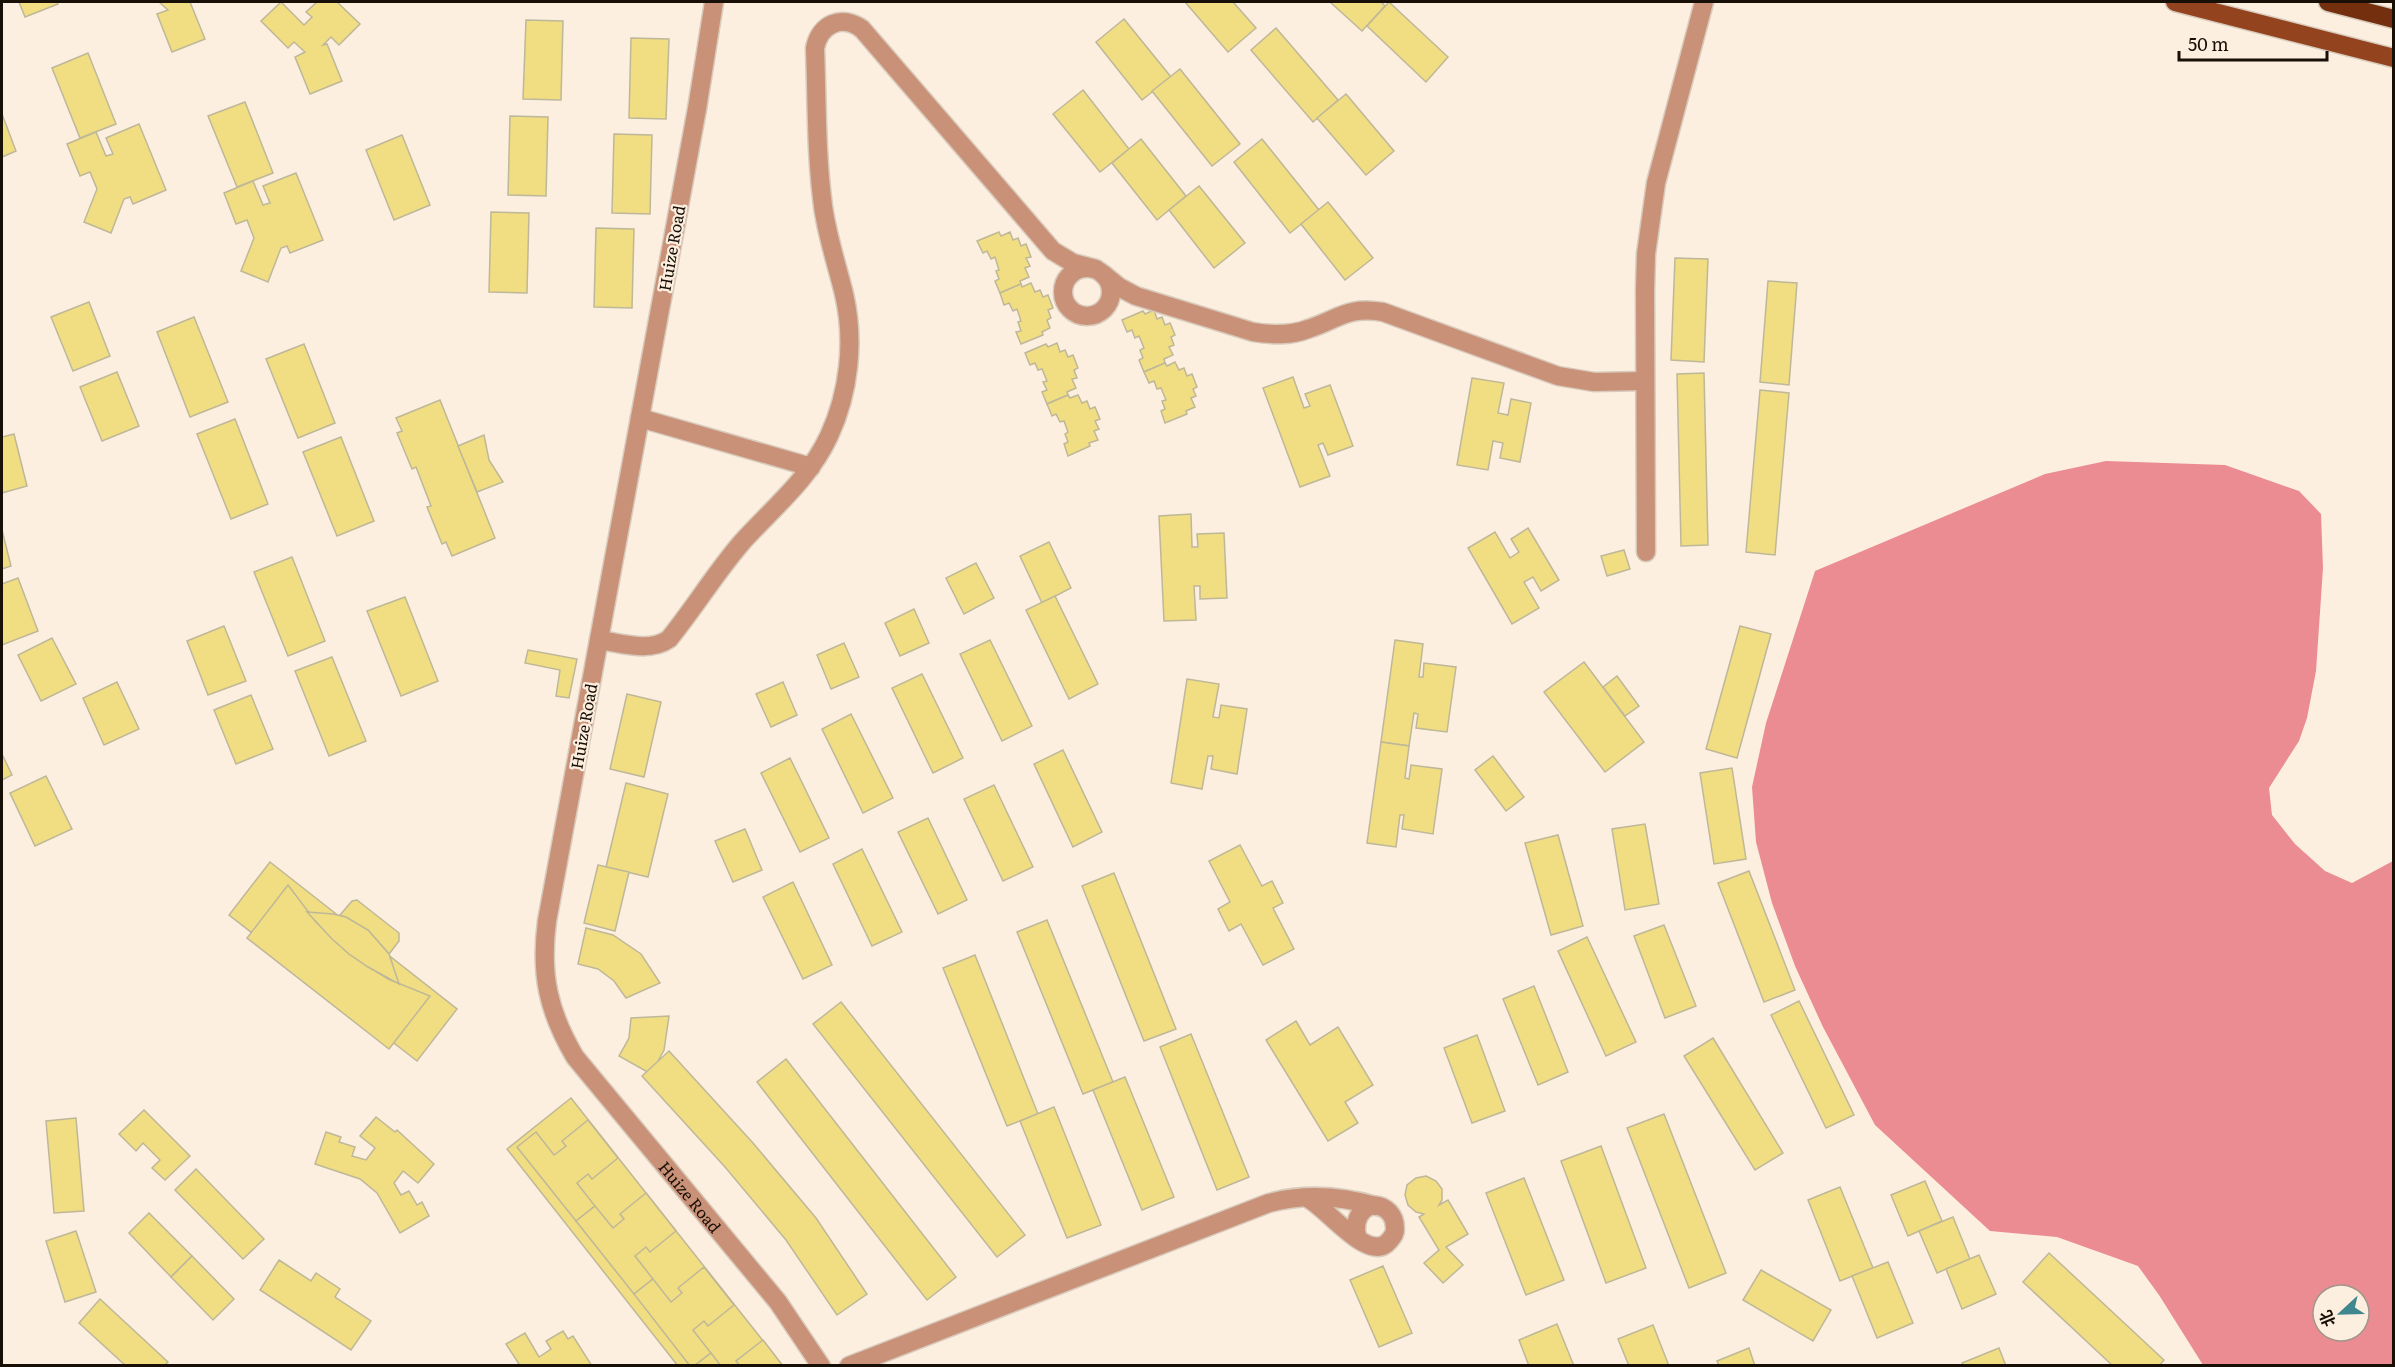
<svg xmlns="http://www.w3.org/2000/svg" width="2395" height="1367" font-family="Literata,'Noto Sans SC',serif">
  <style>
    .forest { fill: #ea8c92; fill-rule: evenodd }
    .building { fill: #f1dd82; stroke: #beb899; stroke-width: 1.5 }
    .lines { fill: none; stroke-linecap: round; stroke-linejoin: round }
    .minor-casing { stroke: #d8cbbc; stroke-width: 21 }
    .major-casing { stroke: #d8cbbc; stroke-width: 21 }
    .highway-casing { stroke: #d8cbbc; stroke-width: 21 }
    .minor { stroke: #ca9179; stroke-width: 18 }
    .major { stroke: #93431e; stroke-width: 18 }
    .highway { stroke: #732f0e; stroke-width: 18 }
    .labels { text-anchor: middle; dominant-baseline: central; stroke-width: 4.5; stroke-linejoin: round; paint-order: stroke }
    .street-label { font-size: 16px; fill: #181007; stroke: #fdefdf }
  </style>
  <rect width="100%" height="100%" fill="#fdefdf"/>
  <path class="forest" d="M2106,461l119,4 74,26 22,23 2,54 -7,103 -9,47 -8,23 -30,47 3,27 23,29 30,27 27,12 41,-22v504h-190l-44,-70 -21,-29 -81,-29 -67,-6 -115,-106 -52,-98 -28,-61 -23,-63 -16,-61 -4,-55 14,-64 49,-152 230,-97zM2323,1295h36v36h-36z"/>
  <g class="building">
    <path d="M19,2h38l1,2 -33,13z"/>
    <path d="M159,2h31l15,37 -33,13 -15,-38 11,-4z"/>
    <path d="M281,2l23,23 8,-8 -6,-5 11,-10h20l23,22 -21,21 -8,-8 -8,8 4,-1 15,37 -32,13 -15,-37 10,-5 -11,-10 -6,6 -27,-27z"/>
    <path d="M1185,2h48l23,26 -28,24z"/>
    <path d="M1330,2h51l4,4 -23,25z"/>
    <path d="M1389,2l59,55 -22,25 -59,-56z"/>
    <path d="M1124,19l47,58 -29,23 -46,-58z"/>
    <path d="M526,20l37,1 -2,79 -38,-1z"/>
    <path d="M1276,28l62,72 -25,22 -62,-72z"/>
    <path d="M631,38l38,1 -3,80 -37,-1z"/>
    <path d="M88,53l28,71 -36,14 -28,-70z"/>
    <path d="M1180,69l60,75 -28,22 -60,-75z"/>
    <path d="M1083,90l46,59 -29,23 -47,-58z"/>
    <path d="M1346,94l48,57 -28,24 -49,-57z"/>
    <path d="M245,102l28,71 -36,14 -29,-71z"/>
    <path d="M2,114l14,37 -14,6z"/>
    <path d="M510,116l38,1 -2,79 -38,-1z"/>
    <path d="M139,124l27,66 -33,14 -3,-7 -6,2 -13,34 -27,-11 13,-33 -7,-17 -10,4 -13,-32 29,-12 10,24 7,-2 -7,-16z"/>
    <path d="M614,134l38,1 -2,79 -38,-1z"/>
    <path d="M402,135l28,70 -36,15 -28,-70z"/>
    <path d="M1141,139l45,57 -29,24 -45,-57z"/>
    <path d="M1262,139l57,71 -29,23 -56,-71z"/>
    <path d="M296,173l27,67 -33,13 -3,-7 -6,2 -13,34 -27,-11 13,-33 -7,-18 -11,4 -12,-31 29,-12 10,24 7,-2 -7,-17z"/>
    <path d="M1199,186l46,57 -31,25 -45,-58z"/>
    <path d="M1328,202l45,56 -28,22 -44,-56z"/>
    <path d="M491,212l38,1 -2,80 -38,-1z"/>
    <path d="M596,228l38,1 -2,79 -38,-1z"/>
    <path d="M999,232l2,4 9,-4 3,8 5,-2 3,8 5,-2 5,13 -5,1 4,8 -5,2 4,9 -9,4 1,3 -21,9 -5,-12 4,-2 -3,-8 3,-1 -4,-13 -4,2 -4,-8 -4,2 -6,-12z"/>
    <path d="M1675,258l33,1 -4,103 -33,-2z"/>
    <path d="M1768,281l29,2 -8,102 -29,-3z"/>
    <path d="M1031,283l4,9 5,-2 3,7 5,-2 5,13 -5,2 3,8 -4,2 3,8 -8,4 1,3 -22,9 -5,-12 5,-1 -3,-9 3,-1 -4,-12 -4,2 -4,-8 -5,2 -4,-12 21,-9 1,3z"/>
    <path d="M89,302l21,54 -37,15 -22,-54z"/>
    <path d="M1154,310l3,9 5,-2 3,8 5,-2 5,12 -4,2 3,8 -5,2 4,8 -9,4 1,4 -21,9 -5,-12 4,-2 -3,-8 4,-2 -5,-12 -4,2 -3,-8 -5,2 -5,-12 21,-9 2,3z"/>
    <path d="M194,317l34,85 -38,15 -33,-85z"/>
    <path d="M1057,343l3,9 5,-2 3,7 5,-2 5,13 -4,2 3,8 -5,1 4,9 -9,4 1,3 -21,9 -5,-12 5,-2 -4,-8 4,-1 -5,-12 -4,1 -3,-7 -5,2 -5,-12 21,-9 2,3z"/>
    <path d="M304,344l31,79 -37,15 -32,-79z"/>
    <path d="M1175,362l4,8 5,-2 3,8 5,-2 5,13 -4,2 3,7 -5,2 4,9 -9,4 1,3 -22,9 -4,-12 4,-2 -3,-8 4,-1 -5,-12 -4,1 -3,-8 -5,2 -5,-11 21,-9 2,3z"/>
    <path d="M117,372l22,54 -37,15 -22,-54z"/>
    <path d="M1704,373l4,172 -27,1 -4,-172z"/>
    <path d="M1293,377l11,31 6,-2 -5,-12 25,-9 23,61 -25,9 -5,-12 -5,2 12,31 -30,11 -37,-99z"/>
    <path d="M1472,378l32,5 -6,30 10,2 3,-16 20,4 -11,59 -20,-4 3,-15 -10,-2 -5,29 -31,-5z"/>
    <path d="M1760,390l29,3 -14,162 -29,-3z"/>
    <path d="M1068,395l2,3 8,-3 4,8 5,-2 3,8 5,-2 5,12 -5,2 4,8 -5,2 4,9 -9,3 1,3 -22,10 -4,-12 4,-2 -3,-8 3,-2 -4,-11 -4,1 -4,-8 -4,2 -5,-12z"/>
    <path d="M440,400l55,138 -43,18 -6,-14 -4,2 -15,-37 4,-1 -15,-39 -4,2 -15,-36 5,-2 -6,-13z"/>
    <path d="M235,419l33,85 -37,15 -34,-85z"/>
    <path d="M14,434l13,52 -25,7v-56z"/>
    <path d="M484,435l5,25 14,22 -26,10 -19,-46z"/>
    <path d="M341,437l33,84 -37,15 -34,-84z"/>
    <path d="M1191,514l1,33h6l-1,-13 27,-1 3,65 -27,1v-13h-6l2,34 -32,1 -5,-105z"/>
    <path d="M1528,528l31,52 -18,11 -8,-14 -9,5 15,26 -27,16 -44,-76 27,-16 15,26 9,-6 -8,-13z"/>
    <path d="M2,530l9,36 -9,3z"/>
    <path d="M1049,542l22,46 -29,15 -22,-47z"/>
    <path d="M1624,550l6,19 -23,7 -6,-20z"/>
    <path d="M292,557l33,84 -37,15 -34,-84z"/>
    <path d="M976,563l18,35 -30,16 -18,-36z"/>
    <path d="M18,578l20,53 -36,14v-61z"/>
    <path d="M1055,596l43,88 -29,15 -43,-89z"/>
    <path d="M405,597l33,84 -37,15 -34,-85z"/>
    <path d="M914,609l15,34 -29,13 -15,-33z"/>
    <path d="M224,626l22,55 -38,14 -21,-54z"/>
    <path d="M1740,626l31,8 -34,124 -31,-9z"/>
    <path d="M52,638l24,46 -35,17 -23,-46z"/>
    <path d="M990,640l42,86 -30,15 -42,-87z"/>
    <path d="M1395,640l28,4 -4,33h4l1,-14 32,4 -9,65 -31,-4 2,-14 -4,-1 -5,33 -28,-4z"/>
    <path d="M844,643l15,34 -28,12 -14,-34z"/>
    <path d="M528,650l49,9 -8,39 -13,-2 4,-26 -35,-7z"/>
    <path d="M332,657l34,84 -37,15 -34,-85z"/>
    <path d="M1584,662l60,80 -39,30 -61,-80z"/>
    <path d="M922,674l41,84 -30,15 -41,-85z"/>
    <path d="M1617,676l22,30 -14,10 -22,-29z"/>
    <path d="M1187,679l32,5 -6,33 6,1 2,-13 26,4 -10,65 -26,-5 2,-13h-5l-6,33 -31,-6z"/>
    <path d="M117,682l22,47 -35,16 -21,-47z"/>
    <path d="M783,682l14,33 -26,12 -15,-33z"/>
    <path d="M627,694l34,8 -17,75 -34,-8z"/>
    <path d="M251,695l22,54 -37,15 -22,-54z"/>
    <path d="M851,714l42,84 -30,15 -41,-84z"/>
    <path d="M1381,742l28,4 -4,32 4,1 2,-14 31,4 -9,65 -31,-5 2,-14h-4l-4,32 -29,-4z"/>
    <path d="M1063,750l39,82 -29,15 -39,-83z"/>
    <path d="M2,754l10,21 -10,5z"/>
    <path d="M1493,756l31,41 -18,14 -31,-41z"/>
    <path d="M790,758l39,80 -29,14 -39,-79z"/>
    <path d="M1732,768l14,91 -32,5 -14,-91z"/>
    <path d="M46,776l26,53 -37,17 -25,-53z"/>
    <path d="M626,783l42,11 -20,83 -42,-10z"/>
    <path d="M994,785l39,82 -30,14 -39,-82z"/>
    <path d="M928,818l39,82 -29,14 -40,-82z"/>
    <path d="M1645,824l14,80 -34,6 -13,-81z"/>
    <path d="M745,829l17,41 -29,12 -18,-41z"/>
    <path d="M1558,835l25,91 -32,9 -26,-92z"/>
    <path d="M1240,845l22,41 10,-5 11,22 -10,5 21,41 -31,16 -22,-41 -12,7 -11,-22 12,-7 -21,-41z"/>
    <path d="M862,849l40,83 -30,14 -39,-82z"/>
    <path d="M270,862l187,147 -40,52 -188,-146z"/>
    <path d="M598,865l31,7 -14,59 -31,-8z"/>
    <path d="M1749,871l46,119 -31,12 -46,-119z"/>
    <path d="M1114,873l62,156 -32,12 -62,-155z"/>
    <path d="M793,882l39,83 -29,14 -40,-82z"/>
    <path d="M288,885l28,37 33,32 39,25 42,17 -41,53 -142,-111z"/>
    <path d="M357,900l42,33v8l-10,13 -21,-24 -28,-15 12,-14z"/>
    <path d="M307,912l26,2 13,3 22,13 21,24 10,30 -31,-17 -19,-13 -17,-15z"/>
    <path d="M1047,920l66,162 -30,12 -66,-162z"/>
    <path d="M1664,925l32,81 -31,12 -31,-82z"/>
    <path d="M586,928l27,7 28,19 19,29 -34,15 -12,-17 -16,-12 -20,-5z"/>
    <path d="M1587,937l49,105 -30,14 -48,-105z"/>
    <path d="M975,955l63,159 -31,12 -64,-158z"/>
    <path d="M1534,986l34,86 -30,13 -35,-86z"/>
    <path d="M1799,1001l55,114 -28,13 -55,-113z"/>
    <path d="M841,1002l184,233 -28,22 -184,-233z"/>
    <path d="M669,1016l-5,34 -13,24 -32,-18 10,-18 2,-20z"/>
    <path d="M1296,1021l14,24 28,-18 35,58 -28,17 13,21 -30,18 -62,-101z"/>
    <path d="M1191,1034l58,143 -32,13 -57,-143z"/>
    <path d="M1477,1035l28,76 -33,12 -28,-75z"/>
    <path d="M1713,1038l70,115 -28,17 -71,-114z"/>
    <path d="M669,1051l84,92 63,75 51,76 -30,21 -51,-75 -61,-73 -83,-91z"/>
    <path d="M786,1059l170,218 -29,23 -170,-218z"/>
    <path d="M1125,1077l49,120 -32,13 -49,-120z"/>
    <path d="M571,1098l75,95 137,173h-105l-171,-217z"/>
    <path d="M1054,1107l47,118 -34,13 -47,-117z"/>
    <path d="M144,1110l46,46 -25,24 -13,-12 8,-8 -17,-17 -7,8 -17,-17z"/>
    <path d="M1664,1114l62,159 -37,15 -62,-160z"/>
    <path d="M376,1117l19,15 2,-2 37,34 -16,19 -15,-12 -9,12 7,12 8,-4 8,14 5,-3 7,14 -29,17 -23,-40 -17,-14 -45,-15 11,-32 15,5 -2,5 16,5 -3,9 14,4 9,-12 -15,-12z"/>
    <path d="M76,1118l8,93 -30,2 -8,-92z"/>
    <path d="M588,1120l30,38 -26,21 -4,-5 -11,9 18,23 -19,15 -59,-74 19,-15 18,23 12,-9 -4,-5z"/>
    <path d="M1601,1146l45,122 -40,15 -45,-122z"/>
    <path d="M196,1169l68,70 -21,20 -68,-69z"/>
    <path d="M1426,1176l10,5 6,8v11l-3,5 9,-5 20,34 -22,13 17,18 -20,18 -19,-20 15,-13 -20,-33 5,-3 -8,-2 -8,-7 -3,-10 2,-10 9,-7z"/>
    <path d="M1524,1178l40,102 -38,15 -40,-102z"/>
    <path d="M1925,1181l17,40 -34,15 -17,-41z"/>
    <path d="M1840,1187l33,81 -33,13 -32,-81z"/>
    <path d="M646,1193l30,38 -26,21 -4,-5 -11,9 18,23 -19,15 -58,-73 19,-15 18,22 11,-9 -4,-5z"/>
    <path d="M149,1213l43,43 -21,21 -42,-44z"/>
    <path d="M1953,1217l17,42 -33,14 -18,-42z"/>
    <path d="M76,1231l20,61 -31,10 -19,-61z"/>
    <path d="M2049,1253l115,107 -5,6h-46l-90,-84z"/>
    <path d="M1979,1255l17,39 -34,15 -16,-40z"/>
    <path d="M192,1256l42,43 -21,21 -42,-43z"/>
    <path d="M279,1260l32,21 5,-8 24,16 -5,8 36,24 -20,29 -91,-60z"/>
    <path d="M1888,1262l25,61 -36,15 -25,-62z"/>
    <path d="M1383,1266l29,67 -33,14 -29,-67z"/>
    <path d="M704,1267l30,38 -26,21 -4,-5 -11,9 18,23 -17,13h-4l-56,-72 19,-15 18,23 11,-9 -4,-5z"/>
    <path d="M1761,1270l70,40 -18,31 -70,-41z"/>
    <path d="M100,1299l68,63 -4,4h-38l-47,-43z"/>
    <path d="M1557,1324l17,42h-45l-10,-26z"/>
    <path d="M1653,1325l16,41h-40l-11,-27z"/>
    <path d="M563,1331l5,8 5,-3 19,30h-77l4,-2 -13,-20 19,-11 14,24 12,-8 -5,-8z"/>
    <path d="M763,1340l20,26h-43l-4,-5z"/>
    <path d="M1749,1348l6,18h-36l-2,-5z"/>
    <path d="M1999,1348l7,18h-43l-1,-3z"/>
    <path d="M711,1353l10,13h-27z"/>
  </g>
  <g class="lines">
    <defs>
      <g id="minor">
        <path id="s1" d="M714,2l-17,107 -150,812c-7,53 1,90 28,136l203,245 43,64"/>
        <circle cx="1087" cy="292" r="24"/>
        <path d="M1103,274l16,13 17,9 117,36c19,3 37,4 55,-3 31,-10 39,-23 75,-17l175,64 36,6 51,-1"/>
        <path d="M640,418l171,49"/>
        <path d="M1646,552l-1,-262 1,-36 10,-71 48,-181"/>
        <path d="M599,640c23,3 50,13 70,-1 26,-32 47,-67 74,-98 31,-34 66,-62 86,-105 20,-43 26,-95 15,-142 -7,-29 -17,-58 -21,-88 -7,-52 -6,-106 -8,-158 5,-24 27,-34 47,-19l191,222 20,12 23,6"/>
        <path d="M1307,1198c20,9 62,67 82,43 4,-5 6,-7 6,-12 0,-7 -1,-12 -6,-17 -18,-18 -40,4 -31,27"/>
        <path d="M849,1366l420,-163c36,-10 72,-7 107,3"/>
      </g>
      <path id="major" d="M2175,2l219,56"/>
      <path id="highway" d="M2328,2l66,17"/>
    </defs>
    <use href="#minor" class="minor-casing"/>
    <use href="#major" class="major-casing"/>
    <use href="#highway" class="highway-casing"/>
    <use href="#minor" class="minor"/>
    <use href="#major" class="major"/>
    <use href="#highway" class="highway"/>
  </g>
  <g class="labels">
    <g class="street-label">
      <text transform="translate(671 248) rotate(-80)">Huize Road</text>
      <text transform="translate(583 726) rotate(-80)">Huize Road</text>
      <text stroke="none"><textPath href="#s1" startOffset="1257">Huize Road</textPath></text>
    </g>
  </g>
  <rect width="2395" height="1367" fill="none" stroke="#181007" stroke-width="6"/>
  <g transform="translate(2341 1313) rotate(248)"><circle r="28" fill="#fdefdf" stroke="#a19689" stroke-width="1.5"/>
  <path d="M0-4.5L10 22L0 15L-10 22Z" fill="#3f868e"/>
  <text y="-9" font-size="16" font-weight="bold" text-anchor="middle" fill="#181007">北</text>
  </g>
  <path d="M2179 51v9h148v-9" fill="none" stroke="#181007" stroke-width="3"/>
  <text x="2188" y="51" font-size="18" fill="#181007" stroke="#fdefdf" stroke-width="4.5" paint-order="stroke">50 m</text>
</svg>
